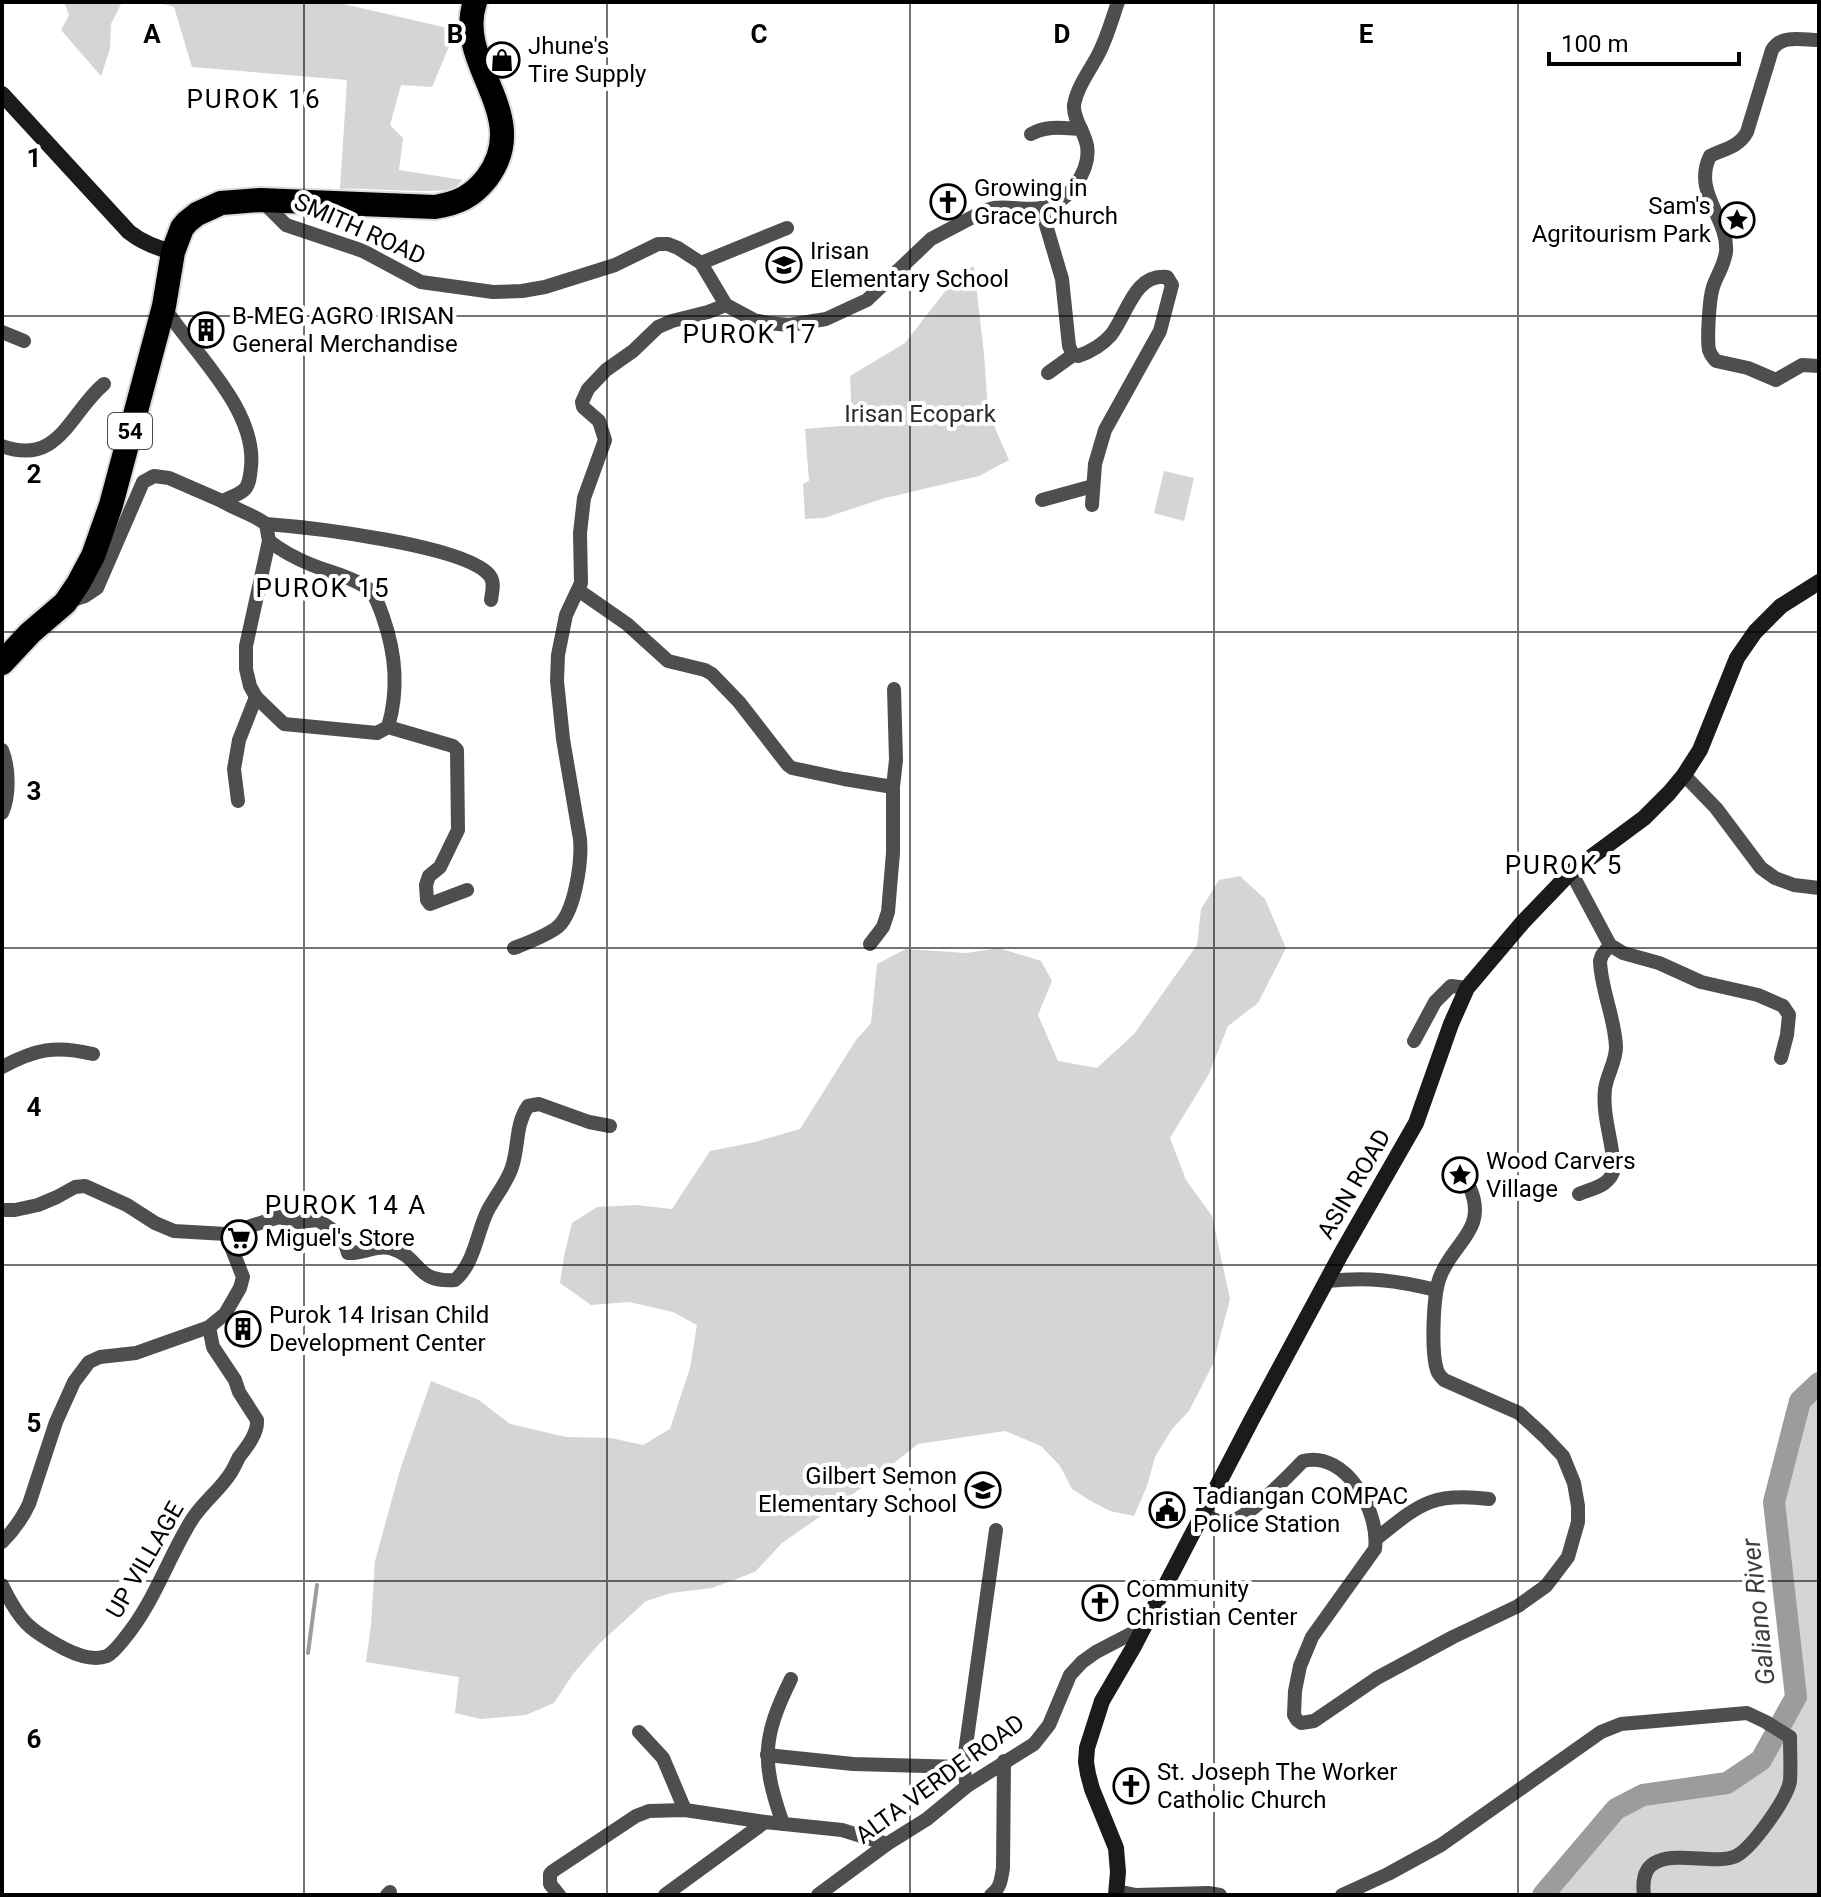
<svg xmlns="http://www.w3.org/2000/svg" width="1821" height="1897" font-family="Roboto,sans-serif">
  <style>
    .green { fill: #d5d5d5 }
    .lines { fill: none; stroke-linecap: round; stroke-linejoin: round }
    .stream { stroke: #9c9c9c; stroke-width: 4 }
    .river { stroke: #9c9c9c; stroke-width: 22 }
    .highway-casing { stroke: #dbdbdb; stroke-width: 28 }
    .street { stroke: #4e4e4e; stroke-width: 14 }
    .secondary { stroke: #1b1b1b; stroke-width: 16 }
    .highway { stroke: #000; stroke-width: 24 }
    .grid { fill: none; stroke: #000; stroke-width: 2; stroke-opacity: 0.55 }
    .labels { text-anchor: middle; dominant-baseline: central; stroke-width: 8; stroke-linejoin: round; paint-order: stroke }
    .shield { fill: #fff; stroke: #4c4c4c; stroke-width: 2 }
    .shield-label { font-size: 22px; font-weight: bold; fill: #000 }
    .poi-label { font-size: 24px; fill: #000; stroke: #fff; text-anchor: start }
    .street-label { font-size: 24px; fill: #000; stroke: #fff }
    .park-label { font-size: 24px; fill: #2c2c2c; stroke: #fff }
    .neighbourhood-label { font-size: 26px; letter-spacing: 2px; fill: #000; stroke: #fff }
    .water-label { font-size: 26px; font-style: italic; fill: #3d3d3d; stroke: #fff }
    .grid-label { font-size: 26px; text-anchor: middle; font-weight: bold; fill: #000; stroke: #fff; stroke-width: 8; stroke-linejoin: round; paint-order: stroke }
  </style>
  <rect width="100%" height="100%" fill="#fff"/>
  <g class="green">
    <path d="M64,2h58l-11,22 -1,25 -9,27 -40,-46 8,-15z"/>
    <path d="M156,2h179l121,28 -24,57 -31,-2 -11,40 13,13 -4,32 64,10c-3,2 -6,6 -9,8 -12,7 -92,-1 -114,1l7,-109 -155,-13 -18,-60z"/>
    <path d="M964,267h10l10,87 4,58 21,48 -30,16 -94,22 -61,20 -19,1 -2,-35 6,-3 -4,-52 47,-4 -2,-49 55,-33z"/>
    <path d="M1164,471l30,7 -10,43 -30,-8z"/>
    <path d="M1240,876l25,23 21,49 -28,55 -30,23 -19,48 -39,64 16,42 26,36 18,83 -17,65 -24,47 -17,18 -17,28 -8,29 -13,30 -24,-5 -21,-11 -17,-11 -12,-23 -19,-20 -36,-15 -87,13 -51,40 -85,59 -27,29 -43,16 -41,5 -25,8 -47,43 -26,30 -19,29 -28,12 -45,4 -26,-6 4,-36 -93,-15 5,-37 4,-64 25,-91 31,-89 48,19 31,24 56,13 45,1 32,7 27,-16 20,-61 7,-43 -24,-13 -44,-10 -38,3 -31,-22 4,-27 8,-33 25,-16 39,-2 36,4 38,-58 45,-9 45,-13 56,-89 15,-17 6,-59 29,-15 60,4 33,-5 42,13 11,20 -14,34 20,46 39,7 37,-34 63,-89 4,-36 18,-29z"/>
    <path d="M1819,1383v512h-276l73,-86 27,-14 84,-12 34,-23 35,-63 -22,-195 26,-101z"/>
  </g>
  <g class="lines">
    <path class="stream" d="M308,1653l9,-68"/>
    <path class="river" d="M1543,1895l73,-86 27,-14 84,-12 34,-23 35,-63 -22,-195 26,-101 19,-18"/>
    <defs>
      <path id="highway" d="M2,663l28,-30 35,-30 13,-19 15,-28 18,-51 53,-199 9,-54 9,-24 5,-6 10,-8 24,-11 39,-3 175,7c23,-4 37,-10 52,-29 47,-63 -33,-114 -12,-176"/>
    </defs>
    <use href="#highway" class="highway-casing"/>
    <g class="street">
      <path d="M1819,40c-16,0 -38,-6 -47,10l-25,82c-8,15 -23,17 -37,24 -18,37 19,62 16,96 -2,14 -9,23 -13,35 -4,12 -6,52 -4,63 2,6 3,6 7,11l32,7 28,12 26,-15 17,1"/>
      <path d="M1031,134c16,-9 32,-6 50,-5"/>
      <path d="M262,201l24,24 77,26 58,31 72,10 29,-1 23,-4 70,-22 43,-21h10l10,4 23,15 25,42 28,15 14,3 21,2 37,-6 41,-19 64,-61 55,-29 8,-2c16,-2 33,3 50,0 24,-5 47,-38 43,-62 -2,-14 -14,-26 -13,-41 3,-18 16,-35 24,-50 9,-17 14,-36 20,-53"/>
      <path d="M1041,208l21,71 7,67 4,9 5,1c12,-4 25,-12 33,-21 16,-20 23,-62 56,-58l5,8 -12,46 -55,99 -10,34 -3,41"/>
      <path d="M701,263l86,-35"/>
      <path d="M2,332l22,9"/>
      <path d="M1048,373l25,-18"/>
      <path d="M2,446c57,21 68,-34 102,-62"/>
      <path d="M1042,500l51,-14"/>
      <path d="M222,501c14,9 31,13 44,23 41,3 201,21 224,52 5,7 2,16 1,24"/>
      <path d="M266,524l3,17 -23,105v23l4,17 6,11 28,27 93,9 11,-6 65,19 4,4 1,80 -18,37 -11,9 -3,9 1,15 3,4 37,-14"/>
      <path d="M269,541c13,10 28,18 43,24 17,7 37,11 52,21 11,6 15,20 19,31 13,37 16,73 5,110"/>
      <path d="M578,590l49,34 41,37 37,9 7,4 27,28 49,63 4,3 52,11 49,8"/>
      <path d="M66,602l19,-6 12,-8 46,-106 11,-6 15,2 53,23c7,-3 16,-6 22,-11 6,-6 6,-15 7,-23 6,-58 -58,-115 -87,-160"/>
      <path d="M2,750c7,17 8,45 0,63"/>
      <path d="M1684,775l32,33 45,60 14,10 19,7 25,3"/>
      <path d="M238,801l-4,-32 5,-29 17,-43"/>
      <path d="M1571,872l39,73 13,8 36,10 42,19 57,13 25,11 6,9 -2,20 -6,23"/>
      <path d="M870,944l13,-17 5,-15 5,-59v-66l3,-27 -2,-71"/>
      <path d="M514,948c13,-5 29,-11 41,-19 20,-13 27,-68 25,-90l-17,-100 -6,-58 1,-26 8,-40 15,-32 -1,-50 4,-35 21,-58 -6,-19 -16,-14 -1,-5 6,-13 18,-19 27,-19 25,-24 14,-6 36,-9 18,-7"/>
      <path d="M1414,1041l21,-39 16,-16 16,2"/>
      <path d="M2,1067c34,-18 53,-22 91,-13"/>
      <path d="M1579,1194c14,-6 31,-8 35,-25 -1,-27 -12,-53 -9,-80 2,-15 11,-27 11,-42 -1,-29 -15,-57 -16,-86l2,-6 8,-10"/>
      <path d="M2,1210h13l23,-5 19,-8 18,-10 10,-1 42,19 28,18 19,8 52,3 17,43 -3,11 -15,26 -16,13 -73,26 -36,4 -11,5 -15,20 -18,40 -27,82c-7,15 -15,26 -27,38"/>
      <path d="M226,1234l53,-17 19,5 20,-2 25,17 5,16c15,1 29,-9 45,-4 28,9 22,34 62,31 19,-16 22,-47 32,-68 8,-16 20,-29 25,-45 7,-21 3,-42 16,-61l11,-2 50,18 21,4"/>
      <path d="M1327,1281c42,-4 68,-1 109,9"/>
      <path d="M1203,1515c8,3 16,8 25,7 20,-3 60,-46 75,-61 43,-11 77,51 72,88l-63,88 -12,29 -5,25 -1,24 3,5 4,3 13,-2 63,-43 76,-41 65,-31 28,-20 22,-29 10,-35v-16l-4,-23 -11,-27 -19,-20 -25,-23 -75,-33c-4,-4 -6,-6 -7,-10 -6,-18 -4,-76 3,-93 13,-35 48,-47 30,-89"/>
      <path d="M1376,1539c44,-35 55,-47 113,-40"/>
      <path d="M2,1585c18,37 27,45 63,64 12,6 29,12 42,7 7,-4 12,-11 17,-17 30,-36 43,-79 67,-118 11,-18 28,-30 39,-47 4,-6 6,-11 9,-17 8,-10 19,-24 18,-37l-18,-28 -4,-12 -22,-33 -4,-20"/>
      <path d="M639,1732l24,26 22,52"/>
      <path d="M767,1755l86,9 110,3"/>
      <path d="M967,1786l-4,-19 33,-237"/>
      <path d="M783,1824c-22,-63 -21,-86 8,-145"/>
      <path d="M1117,1891l19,4 72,-2 12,2"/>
      <path d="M387,1895l3,-3"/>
      <path d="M559,1895l-9,-11v-10l3,-3 83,-55 13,-5 36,-1 80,12 77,8 45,14"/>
      <path d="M665,1895l100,-73"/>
      <path d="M818,1895l69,-51 40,-25 40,-33 67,-42 15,-19 21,-50 12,-13 14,-10 48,-25"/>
      <path d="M991,1895c10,-7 10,-16 12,-27l1,-107"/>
      <path d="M1342,1895l46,-21 53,-29 160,-113 20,-8 126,-11 19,9 24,15c0,14 1,30 0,44 -3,18 -38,67 -54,75 -27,13 -100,-21 -92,39"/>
    </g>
    <g class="secondary">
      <path d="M2,94l127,138c14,11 27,16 44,20"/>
      <path d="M1116,1895l2,-23 -2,-24 -24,-59 -4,-15 -2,-12 1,-14 15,-47 31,-53 118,-227 90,-167 75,-131 35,-99 16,-36 56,-66 48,-50 73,-54 25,-25 15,-18 16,-25 37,-92 18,-26 26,-26 38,-24"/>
    </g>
    <use href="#highway" class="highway"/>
  </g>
  <path class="grid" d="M304,2v1893M607,2v1893M910,2v1893M1214,2v1893M1518,2v1893M2,316h1817M2,632h1817M2,948h1817M2,1265h1817M2,1581h1817"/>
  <defs>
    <symbol id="shop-ring" viewBox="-11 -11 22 22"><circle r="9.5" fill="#fff" stroke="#000" stroke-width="1.5"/><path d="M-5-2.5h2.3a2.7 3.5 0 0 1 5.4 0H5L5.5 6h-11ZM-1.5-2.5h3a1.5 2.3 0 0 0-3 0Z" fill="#000"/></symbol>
    <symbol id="church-ring" viewBox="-11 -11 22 22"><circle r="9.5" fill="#fff" stroke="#000" stroke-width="1.5"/><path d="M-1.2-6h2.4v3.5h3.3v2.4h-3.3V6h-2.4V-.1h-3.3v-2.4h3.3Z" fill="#000"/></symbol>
    <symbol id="sight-ring" viewBox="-11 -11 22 22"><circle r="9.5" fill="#fff" stroke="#000" stroke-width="1.5"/><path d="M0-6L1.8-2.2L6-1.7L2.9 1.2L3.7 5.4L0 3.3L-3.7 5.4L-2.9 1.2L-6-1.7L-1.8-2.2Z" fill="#000"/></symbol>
    <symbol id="school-ring" viewBox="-11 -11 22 22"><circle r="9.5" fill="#fff" stroke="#000" stroke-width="1.5"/><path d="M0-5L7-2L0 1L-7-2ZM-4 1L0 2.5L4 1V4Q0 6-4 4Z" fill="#000"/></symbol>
    <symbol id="building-ring" viewBox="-11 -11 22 22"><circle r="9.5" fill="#fff" stroke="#000" stroke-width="1.5"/><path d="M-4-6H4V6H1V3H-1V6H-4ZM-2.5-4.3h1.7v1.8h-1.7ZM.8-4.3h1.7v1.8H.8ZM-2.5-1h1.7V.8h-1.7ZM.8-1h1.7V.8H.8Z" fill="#000"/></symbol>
    <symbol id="supermarket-ring" viewBox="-11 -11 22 22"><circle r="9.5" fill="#fff" stroke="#000" stroke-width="1.5"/><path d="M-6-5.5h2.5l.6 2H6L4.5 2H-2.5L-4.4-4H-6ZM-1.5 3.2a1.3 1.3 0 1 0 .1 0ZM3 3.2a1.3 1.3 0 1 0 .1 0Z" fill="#000"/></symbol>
    <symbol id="civic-ring" viewBox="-11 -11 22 22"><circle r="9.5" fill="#fff" stroke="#000" stroke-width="1.5"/><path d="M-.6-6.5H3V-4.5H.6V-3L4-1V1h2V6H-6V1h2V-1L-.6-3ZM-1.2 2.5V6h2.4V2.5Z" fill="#000"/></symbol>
  </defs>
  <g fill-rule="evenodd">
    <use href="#shop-ring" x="482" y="40" width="40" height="40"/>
    <use href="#church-ring" x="928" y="182" width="40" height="40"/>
    <use href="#sight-ring" x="1717" y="200" width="40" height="40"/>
    <use href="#school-ring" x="764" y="245" width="40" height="40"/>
    <use href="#building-ring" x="186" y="310" width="40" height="40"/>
    <use href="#sight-ring" x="1440" y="1155" width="40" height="40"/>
    <use href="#supermarket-ring" x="219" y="1218" width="40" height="40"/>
    <use href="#building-ring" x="223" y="1309" width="40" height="40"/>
    <use href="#school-ring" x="963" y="1470" width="40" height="40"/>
    <use href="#civic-ring" x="1147" y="1490" width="40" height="40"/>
    <use href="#church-ring" x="1080" y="1583" width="40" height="40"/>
    <use href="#church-ring" x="1111" y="1766" width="40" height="40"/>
  </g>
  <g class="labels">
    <rect class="shield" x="108" y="413" width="44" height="36" rx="6"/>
    <g class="shield-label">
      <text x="130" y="431">54</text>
    </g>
    <g class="poi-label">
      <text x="528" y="46">Jhune's<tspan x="528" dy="28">Tire Supply</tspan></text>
      <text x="974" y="188">Growing in<tspan x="974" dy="28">Grace Church</tspan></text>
      <text x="1711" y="206" text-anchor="end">Sam's<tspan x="1711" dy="28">Agritourism Park</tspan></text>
      <text x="810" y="251">Irisan<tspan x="810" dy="28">Elementary School</tspan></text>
      <text x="232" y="316">B-MEG AGRO IRISAN<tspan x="232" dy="28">General Merchandise</tspan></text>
      <text x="1486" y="1161">Wood Carvers<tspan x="1486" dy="28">Village</tspan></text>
      <text x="265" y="1238">Miguel's Store</text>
      <text x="269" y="1315">Purok 14 Irisan Child<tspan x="269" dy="28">Development Center</tspan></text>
      <text x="957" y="1476" text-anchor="end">Gilbert Semon<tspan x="957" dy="28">Elementary School</tspan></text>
      <text x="1193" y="1496">Tadiangan COMPAC<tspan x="1193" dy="28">Police Station</tspan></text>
      <text x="1126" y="1589">Community<tspan x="1126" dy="28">Christian Center</tspan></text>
      <text x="1157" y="1772">St. Joseph The Worker<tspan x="1157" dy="28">Catholic Church</tspan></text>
    </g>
    <g class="street-label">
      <text transform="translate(360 229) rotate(24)">SMITH ROAD</text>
      <text transform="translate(1354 1184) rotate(-60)">ASIN ROAD</text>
      <text transform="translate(145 1560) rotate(-60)">UP VILLAGE</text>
      <text transform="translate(940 1779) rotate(-36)">ALTA VERDE ROAD</text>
    </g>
    <g class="park-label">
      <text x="920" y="414">Irisan Ecopark</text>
    </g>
    <g class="neighbourhood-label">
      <text x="254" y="99">PUROK 16</text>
      <text x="750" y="334">PUROK 17</text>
      <text x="323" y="588">PUROK 15</text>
      <text x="1564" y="865">PUROK 5</text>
      <text x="346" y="1205">PUROK 14 A</text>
    </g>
    <g class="water-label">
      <text transform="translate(1758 1612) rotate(-96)">Galiano River</text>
    </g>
  </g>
  <g class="grid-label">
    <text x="152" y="43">A</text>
    <text x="455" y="43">B</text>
    <text x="759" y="43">C</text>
    <text x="1062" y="43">D</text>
    <text x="1366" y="43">E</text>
    <text x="34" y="167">1</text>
    <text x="34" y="483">2</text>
    <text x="34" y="800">3</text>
    <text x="34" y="1116">4</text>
    <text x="34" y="1432">5</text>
    <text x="34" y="1748">6</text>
  </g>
  <rect width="1821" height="1897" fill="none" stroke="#000000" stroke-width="8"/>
  <path d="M1549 52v12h190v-12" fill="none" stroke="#000000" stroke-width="4"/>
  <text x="1561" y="52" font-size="24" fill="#000000" stroke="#ffffff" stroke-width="6" paint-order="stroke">100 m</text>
</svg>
